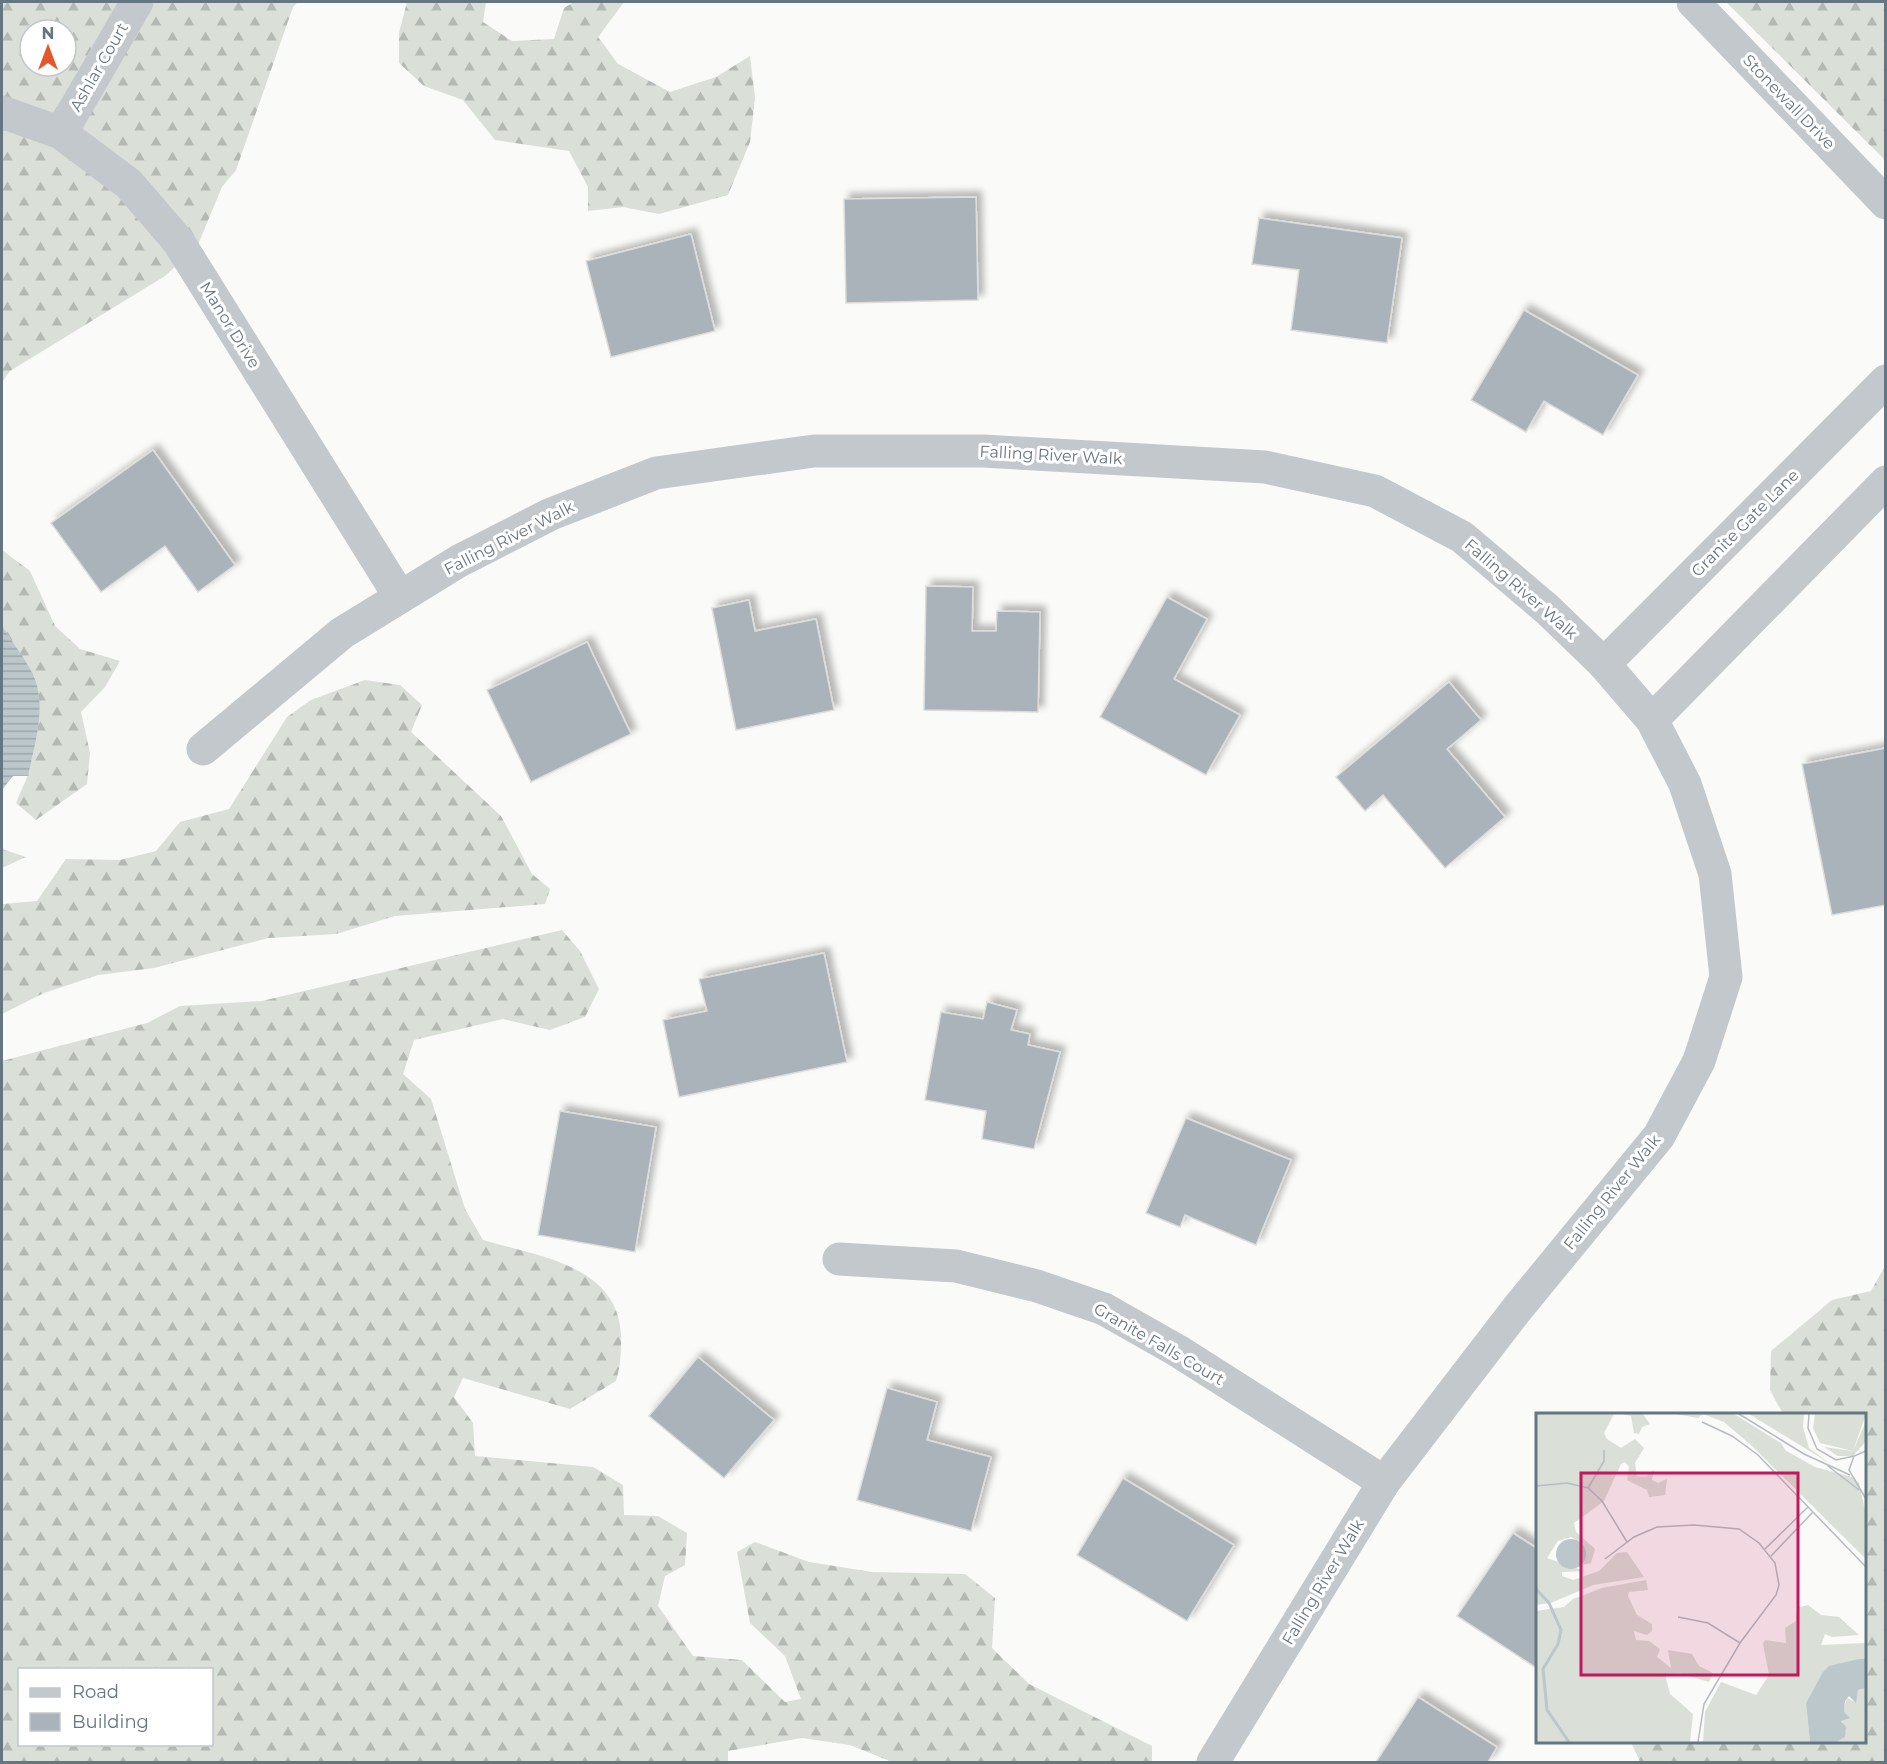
<svg xmlns="http://www.w3.org/2000/svg" width="1887" height="1764" font-family="Montserrat,sans-serif">
  <style>
    .forest { fill: url(#forest-firs); fill-rule: evenodd }
    .water { fill: url(#water-rules) }
    .building { fill: #aab3b9; stroke: #dcdcda; stroke-width: 1.5; filter: url(#shadow) }
    .lines { fill: none; stroke-linecap: round; stroke-linejoin: round }
    .minor { stroke: #c3c8cc; stroke-width: 33 }
    .labels { text-anchor: middle; dominant-baseline: central; stroke-width: 6; stroke-linejoin: round; paint-order: stroke }
    .street-label { font-size: 16px; fill: #657683; stroke: #fff }
    .inset-river { fill: none; stroke: #bbc7cb; stroke-width: 3 }
    .inset-road { fill: none; stroke: #b5bdc2; stroke-width: 1.5 }
    .view { fill: #c2185b; fill-opacity: 0.15; stroke: #c2185b; stroke-width: 3 }
    .inset-edge { fill: none; stroke: #657683; stroke-width: 3 }
  </style>
  <defs>
    <pattern id="forest-firs" width="22" height="20" patternUnits="userSpaceOnUse" patternTransform="scale(1.5)"><rect width="22" height="20" fill="#dadfd7"/><path d="M5 1l3.5 6h-7zM16 11l3.5 6h-7z" fill="#b4b9b4"/></pattern>
    <pattern id="water-rules" width="6" height="5" patternUnits="userSpaceOnUse" patternTransform="scale(1.5)"><rect width="6" height="5" fill="#bbc7cb"/><path d="M0 2.5h6" fill="none" stroke="#9ca6aa"/></pattern>
    <filter id="shadow"><feDropShadow dx="5.5" dy="-5.5" stdDeviation="3" flood-color="#0004"/></filter>
  </defs>
  <rect width="100%" height="100%" fill="#fafaf8"/>
  <g class="forest">
    <path d="M2,2h296l-5,5 -57,163 -14,17 -25,60 -32,29 -155,95 -8,11zM30,30h36v36h-36z"/>
    <path d="M407,2h79l-3,20 29,19 42,-2 10,-31 10,-6h50l-26,35 20,27 52,28 46,-15 34,-21 5,42 -5,44 -22,53 -69,19 -36,-7 -35,4v-24l-19,-36 -74,-11 -32,-40 -39,-14 -25,-23v-30z"/>
    <path d="M1726,2h159v158z"/>
    <path d="M2,550l28,21 25,55 25,23 40,12 -15,26 -24,25 9,41 -3,31 -51,36 -20,-17 12,-28 10,-48 -25,-82 -11,-20z"/>
    <path d="M365,680l35,5 22,20 -11,27 90,84 31,58 18,15 -5,15 -150,12 -59,18 -68,4 -114,30 -56,7 -54,18 -42,21v-110l35,-3 29,-42 54,1 36,-9 24,-29 49,-13 58,-92 24,-17z"/>
    <path d="M2,849l24,8 -24,11z"/>
    <path d="M562,930l18,21 19,38 -14,28 -35,13 -47,-11 -89,21 -11,34 28,25 34,110 18,31c54,16 135,25 138,95 0,17 0,30 -5,46l-46,28 -107,-31 -9,19 19,26 2,33 118,11 30,18 1,30 34,1 29,17 -2,32 -20,11 -7,30 35,50 49,4 43,42 16,-3 -16,-43 -35,-33 -13,-71 18,-10 54,20 63,10 93,2 30,24 -3,50 37,36 123,62v16h-260l-42,-17 -48,-7 -74,13v11h-726v-701l145,-38 33,-17 82,-5zM20,1670h192v74h-192z"/>
    <path d="M1885,1266v496h-245l-9,-20h233v-328h-81l-13,-24 1,-39 61,-51 39,-9z"/>
  </g>
  <path class="water" d="M2,625c8,15 20,29 28,44 19,32 5,73 -2,107h-15l-11,14z"/>
  <g class="building">
    <path d="M976,197l2,103 -132,3 -2,-104z"/>
    <path d="M1259,218l143,20 -15,105 -96,-13 8,-60 -47,-6z"/>
    <path d="M691,234l24,97 -104,26 -25,-96z"/>
    <path d="M1524,310l114,65 -35,60 -59,-34 -18,31 -55,-32z"/>
    <path d="M153,450l82,115 -37,27 -33,-46 -64,46 -50,-69z"/>
    <path d="M926,586l47,1 -1,44h24l1,-20 43,1 -2,100 -114,-2z"/>
    <path d="M1167,597l40,22 -33,60 66,36 -34,60 -106,-58z"/>
    <path d="M749,600l6,31 61,-12 18,91 -98,20 -24,-122z"/>
    <path d="M587,642l44,92 -100,48 -44,-92z"/>
    <path d="M1449,682l32,38 -34,29 58,68 -60,51 -62,-73 -18,16 -29,-34z"/>
    <path d="M1886,748v157l-54,10 -30,-151z"/>
    <path d="M824,953l23,109 -168,35 -16,-77 44,-9 -8,-32z"/>
    <path d="M987,1002l30,8 -6,20 19,4 -2,11 32,7 -26,97 -52,-10 4,-28 -61,-11 16,-88 42,7z"/>
    <path d="M560,1111l96,16 -21,125 -97,-17z"/>
    <path d="M1186,1118l105,42 -35,85 -71,-30 -5,12 -34,-14z"/>
    <path d="M698,1357l76,63 -50,58 -75,-62z"/>
    <path d="M887,1388l50,14 -10,38 64,17 -20,74 -114,-31z"/>
    <path d="M1123,1478l111,67 -47,76 -110,-66z"/>
    <path d="M1513,1533l25,16v120l-81,-53z"/>
    <path d="M1418,1697l79,50 -9,15h-112z"/>
  </g>
  <g class="lines">
    <g class="minor">
      <path d="M1693,2l193,201"/>
      <path d="M2,112l59,21 68,51 49,57 222,356"/>
      <path d="M61,133l76,-131"/>
      <path d="M1604,664l282,-283"/>
      <path d="M1652,720l234,-238"/>
      <path d="M203,749l139,-116 117,-72 92,-47 105,-41 158,-22h169l282,16 110,24 87,46 85,72 57,55 48,56 33,64 30,90 11,103 -27,84 -40,75 -142,173 -133,173 -171,280"/>
      <path d="M839,1259l117,7 81,20 67,23 74,42 206,131"/>
    </g>
  </g>
  <g class="labels">
    <g class="street-label">
      <text transform="translate(99 67) rotate(-60)">Ashlar Court</text>
      <text transform="translate(1789 102) rotate(46)">Stonewall Drive</text>
      <text transform="translate(230 325) rotate(58)">Manor Drive</text>
      <text transform="translate(1051 455) rotate(3)">Falling River Walk</text>
      <text transform="translate(1745 523) rotate(-45)">Granite Gate Lane</text>
      <text transform="translate(509 538) rotate(-27)">Falling River Walk</text>
      <text transform="translate(1521 589) rotate(41)">Falling River Walk</text>
      <text transform="translate(1612 1192) rotate(-51)">Falling River Walk</text>
      <text transform="translate(1159 1344) rotate(30)">Granite Falls Court</text>
      <text transform="translate(1323 1582) rotate(-59)">Falling River Walk</text>
    </g>
  </g>
  <g transform="translate(1536 1413)">
    <rect width="330" height="330" fill="#fafaf8"/>
    <path d="M139,1h59l47,29 6,10 -40,-24 -2,5 7,12 -28,-24 -21,-8 -5,4zM213,1h55l-1,13 6,21 22,16zM330,8v20l-13,15h-15l-14,-9 29,4z" fill="#dadfd7"/>
    <path d="M0,1h78l-10,19 3,6 14,9 14,-9 9,9 -9,15 2,13 8,1 9,-7 -2,10 6,3 9,-4 -2,16 -16,2 -2,-7 -20,-10 2,-13 -4,-5 -4,2 -17,37 -30,22 2,9 19,17 -4,14 -8,2 2,-15 -6,-9 -8,-4 -13,4 -11,17 37,13 -22,1v4l11,4 26,-9 18,-18 10,-1 17,25 -51,8 -42,18 -15,2zM86,1h21l7,10 -8,3 -3,7 -5,-1 -3,-17zM279,1h51l-13,37 -33,-8 -7,-15zM211,16l68,38 37,10 7,6 7,32v44l-114,-113 -7,-12zM110,167l2,10 -19,2 -1,4 9,19 15,9v7l-5,4 -13,-4 2,9 13,1 11,8 -3,8 14,11 -3,-18 24,4 7,12 14,7 -4,9 -30,-9 -14,1 5,20 23,20 -3,28h-154v-131l28,-4 9,-8 29,-11zM272,192l13,10 18,2 20,18 -27,2 -7,-3 -4,11 45,-2v16h-7l-41,23 -12,21 4,39h-107l2,-30 16,-30 35,13 13,-20 -6,-31 2,-4 21,3 -1,-15 11,-7 1,-13zM330,275v54h-30l10,-11 -5,-11 6,-22 8,4 3,-12z" fill="#dadfd7"/>
    <path d="M20 141a15 15 0 1 1 30 0a15 15 0 1 1-30 0ZM323,246h7v29l-8,2 -2,13 -7,-7 -4,5 -1,11 6,6 -9,3 5,6 -1,10 -9,5h-26l-4,-39 17,-31 6,-6z" fill="#bbc7cb"/>
    <path class="inset-river" d="M0,176l13,14 12,27 -3,14 -15,25 4,41 22,32"/>
    <path class="inset-road" d="M203,1l65,40 46,21M273,1l-1,14 9,21 19,11 18,-4M166,9l30,14 26,19 108,112M330,38l-12,5 -5,14 17,29M292,53l31,24M0,73l31,-3 21,5 14,13 25,41M52,75l16,-27v-11M229,136l43,-42M235,143l42,-44M69,146l29,-22 23,-10 37,-2 45,4 20,14 16,20 4,22 -3,10 -36,48 -36,61 -6,38M142,204l30,6 32,20"/>
    <path class="view" d="M45,60h217v202h-217z"/>
    <rect width="330" height="330" class="inset-edge"/>
  </g>
  <rect width="1887" height="1764" fill="none" stroke="#657683" stroke-width="6"/>
  <rect x="18" y="1668" width="195" height="78" fill="#ffffff" stroke="#c1c8cd" stroke-width="1.5"/>
  <rect x="30" y="1688" width="30" height="9" fill="#c3c8cc" stroke="#c1c8cd" stroke-width="1.5"/>
  <text x="72" y="1698" font-size="18" fill="#657683">Road</text>
  <rect x="30" y="1713" width="30" height="18" fill="#aab3b9" stroke="#c1c8cd" stroke-width="1.5"/>
  <text x="72" y="1728" font-size="18" fill="#657683">Building</text>
  <g transform="translate(48 48)"><circle r="28" fill="#ffffff" stroke="#c1c8cd" stroke-width="1.5"/>
  <path d="M0-4.5L10 22L0 15L-10 22Z" fill="#e4572e"/>
  <text y="-9" font-size="16" font-weight="bold" text-anchor="middle" fill="#657683">N</text>
  </g>
</svg>
